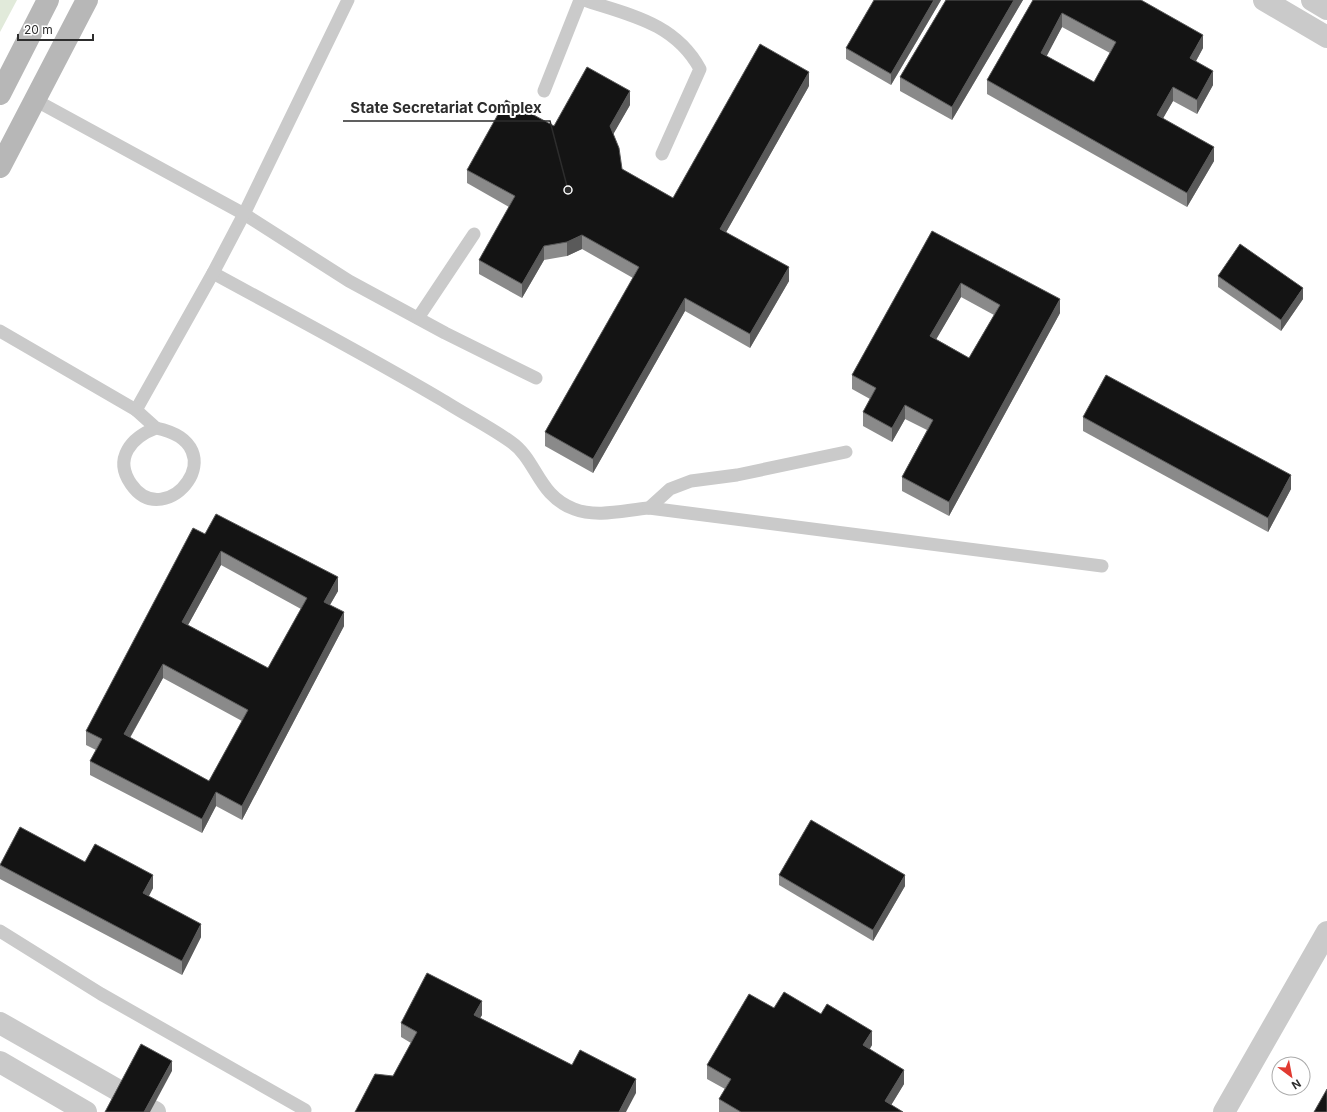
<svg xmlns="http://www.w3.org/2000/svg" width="1327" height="1112" font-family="Inter,sans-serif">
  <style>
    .green { fill: #e1eada }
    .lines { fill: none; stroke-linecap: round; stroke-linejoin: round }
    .service { stroke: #cacaca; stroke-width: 13 }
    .minor { stroke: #cacaca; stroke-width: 22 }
    .tertiary { stroke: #cacaca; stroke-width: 22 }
    .secondary { stroke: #b7b7b7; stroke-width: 22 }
    .wall { fill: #8a8a8a; fill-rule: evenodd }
    .shaded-wall { fill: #5a5a5a }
    .building { fill: #141414; stroke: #5a5a5a; fill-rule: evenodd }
    .leader { fill: none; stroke: #2d2d2d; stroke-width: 1.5 }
    .callout-dot { fill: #2d2d2d; stroke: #fff; stroke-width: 1.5 }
    .callout-label { font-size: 15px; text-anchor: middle; font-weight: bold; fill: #2d2d2d; stroke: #fff; stroke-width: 4; stroke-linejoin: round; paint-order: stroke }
  </style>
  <rect width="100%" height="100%" fill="#fff"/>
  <path class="green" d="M0,0h17l-17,32z"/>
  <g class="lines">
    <g class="service">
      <path d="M584,0c46,15 91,23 116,69l-38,85"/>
      <path d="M544,91l36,-91"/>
      <path d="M35,100l209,114 105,67 96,52 91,45"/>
      <path d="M213,273c77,42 155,83 231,128 22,14 46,26 67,41 26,18 27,54 63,67 23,9 51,1 75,-1l453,58"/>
      <path d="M418,318l56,-84"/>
      <path d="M0,331l136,79 20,18"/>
      <path d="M136,410l77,-137 31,-59 104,-214"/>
      <path d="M156,428c83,17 10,107 -25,56 -18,-26 1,-47 25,-56z"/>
      <path d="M649,508l21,-19 21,-8 46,-6 109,-23"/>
      <path d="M0,931l101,63 204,116"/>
    </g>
    <g class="minor">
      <path d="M0,1023l121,69"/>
      <path d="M0,1062l86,50"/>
      <path d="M151,1110l4,2"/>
      <path d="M1224,1112l103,-180"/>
    </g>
    <g class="tertiary">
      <path d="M1264,0l63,37"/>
      <path d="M1312,0l15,9"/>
    </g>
    <g class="secondary">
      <path d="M0,94l48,-94"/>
      <path d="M0,167l87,-167"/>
    </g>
  </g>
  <g class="wall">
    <path d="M941,0l-50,85 -45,-26v-11z"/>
    <path d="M946,0h77l-71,120 -52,-29v-14z"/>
    <path d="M1033,0l170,48 -7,13 17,24 -16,29 -24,-13 -10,17 51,43 -27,46 -200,-113v-14zM1062,27l48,26 -16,29 -48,-26z"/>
    <path d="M809,86l-83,146 63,49 -39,67 -65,-37 -92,162 -48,-27v-14l88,-154 -51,-29 -15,7 -23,4 -22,38 -43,-24v-14l30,-53 -42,-24v-13l87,-44 76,-21 -17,29 9,35 51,29z"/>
    <path d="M932,231l128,82 -111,203 -47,-25v-14l25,-47 -22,-11 -13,23 -29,-16v-14l7,-13 -18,-10v-14zM961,297l33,18 -25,43 -33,-19z"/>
    <path d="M1218,276l85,23 -22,32 -63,-44z"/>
    <path d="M1083,417l208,72 -23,43 -185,-101z"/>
    <path d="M205,534l133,57 -8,14 14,21 -102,194 -26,-14 -14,27 -112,-58v-14l6,-11 -10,-5v-14zM221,565l80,44 -33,59 -80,-43zM163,678l79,43 -33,60 -79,-43z"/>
    <path d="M85,862l68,26 -4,8 52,41 -19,38 -182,-96v-14z"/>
    <path d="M779,875l126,11 -32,55 -94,-56z"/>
    <path d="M774,1008l98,37 -2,4 34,35 -13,21 12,7h-184v-13l6,-10 -18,-10v-14z"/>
    <path d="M482,1015l-2,3 92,47 64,28 -243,-17 18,-33 -10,-6v-14z"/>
  </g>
  <g class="shaded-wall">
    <path d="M934,0h7l-50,85v-11z"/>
    <path d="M1014,0h9l-71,120v-13z"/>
    <path d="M1062,13v14l-21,40v-14z"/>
    <path d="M1203,35v13l-13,24v-14z"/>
    <path d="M1213,71v14l-16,29v-14z"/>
    <path d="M809,72v14l-89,157v-14z"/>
    <path d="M1173,87v14l-16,28v-14z"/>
    <path d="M630,91v14l-20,35v-14z"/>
    <path d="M1214,147v14l-27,46v-14z"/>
    <path d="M582,235v14l-15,7v-14z"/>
    <path d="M544,246v14l-22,38v-14z"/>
    <path d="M789,267v14l-39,67v-14z"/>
    <path d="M961,283v14l-31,53v-14z"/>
    <path d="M1303,288v11l-22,32v-11z"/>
    <path d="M685,298v13l-92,162v-14z"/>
    <path d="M1060,299v14l-111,203v-14z"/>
    <path d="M905,405v14l-13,23v-14z"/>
    <path d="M1291,475v14l-23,43v-14z"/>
    <path d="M221,551v14l-39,71v-14z"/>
    <path d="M338,577v14l-14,24v-13z"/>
    <path d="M344,612v14l-102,194v-14z"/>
    <path d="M163,664v14l-39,70v-14z"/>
    <path d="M216,792v14l-14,27v-14z"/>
    <path d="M153,875v13l-10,19v-14z"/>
    <path d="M905,875v11l-32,55v-11z"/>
    <path d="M201,924v13l-19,38v-14z"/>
    <path d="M482,1001v14l-8,14v-14z"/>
    <path d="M872,1031v14l-9,14v-14z"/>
    <path d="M172,1061v10l-22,41h-6z"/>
    <path d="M904,1070v14l-17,28 -2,-11z"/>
    <path d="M636,1079v14l-10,19h-7z"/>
  </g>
  <g class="building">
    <path d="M874,0h60l-43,74 -45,-26z"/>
    <path d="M946,0h68l-62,107 -52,-30z"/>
    <path d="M1033,0h108l62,35 -13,23 23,13 -16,29 -24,-13 -16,28 57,32 -27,46 -200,-113zM1062,13l54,29 -22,40 -53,-29z"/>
    <path d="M760,44l49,28 -89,157 69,38 -39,67 -65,-36 -92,161 -48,-27 94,-165 -57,-32 -15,7 -23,4 -22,38 -43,-24 36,-64 -48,-26 39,-70 48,26 33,-59 43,24 -20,35 9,22 3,21 51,29z"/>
    <path d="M932,231l128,68 -111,203 -47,-25 31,-57 -28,-15 -13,23 -29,-16 13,-24 -24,-13zM961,283l39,22 -31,53 -39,-22z"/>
    <path d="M1240,244l63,44 -22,32 -63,-44z"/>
    <path d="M1106,375l185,100 -23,43 -185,-101z"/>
    <path d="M216,514l122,63 -14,25 20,10 -102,194 -26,-14 -14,27 -112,-58 12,-22 -16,-8 107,-203 12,6zM221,551l86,47 -39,70 -86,-46zM163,664l85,46 -39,71 -85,-47z"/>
    <path d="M811,820l94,55 -32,55 -94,-55z"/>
    <path d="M20,827l65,35 10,-18 58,31 -10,18 58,31 -19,37 -182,-96z"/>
    <path d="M427,973l55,28 -8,14 98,50 8,-15 56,29 -17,33h-264l20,-38 18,2 24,-44 -16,-9z"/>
    <path d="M784,992l37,22 6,-10 45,27 -9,14 41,25 -19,31 18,11h-162l-22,-13 12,-20 -24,-14 42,-71 25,14z"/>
    <path d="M141,1044l31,17 -28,51h-39z"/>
    <path d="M1327,1089v23h-13z"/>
  </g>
  <path class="leader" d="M568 190L550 121H343"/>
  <circle class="callout-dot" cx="568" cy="190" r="4"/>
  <g class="callout-label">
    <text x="446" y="113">State Secretariat Complex</text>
  </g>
  <g transform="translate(1291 1076) rotate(148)"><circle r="19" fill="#ffffff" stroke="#ababab"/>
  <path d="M0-3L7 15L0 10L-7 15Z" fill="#e13a31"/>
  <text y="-6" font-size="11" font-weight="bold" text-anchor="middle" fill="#2d2d2d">N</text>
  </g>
  <path d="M18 34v6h75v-6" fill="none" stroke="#2d2d2d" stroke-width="2"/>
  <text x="24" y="34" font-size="12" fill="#2d2d2d" stroke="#ffffff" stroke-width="3" paint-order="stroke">20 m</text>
</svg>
